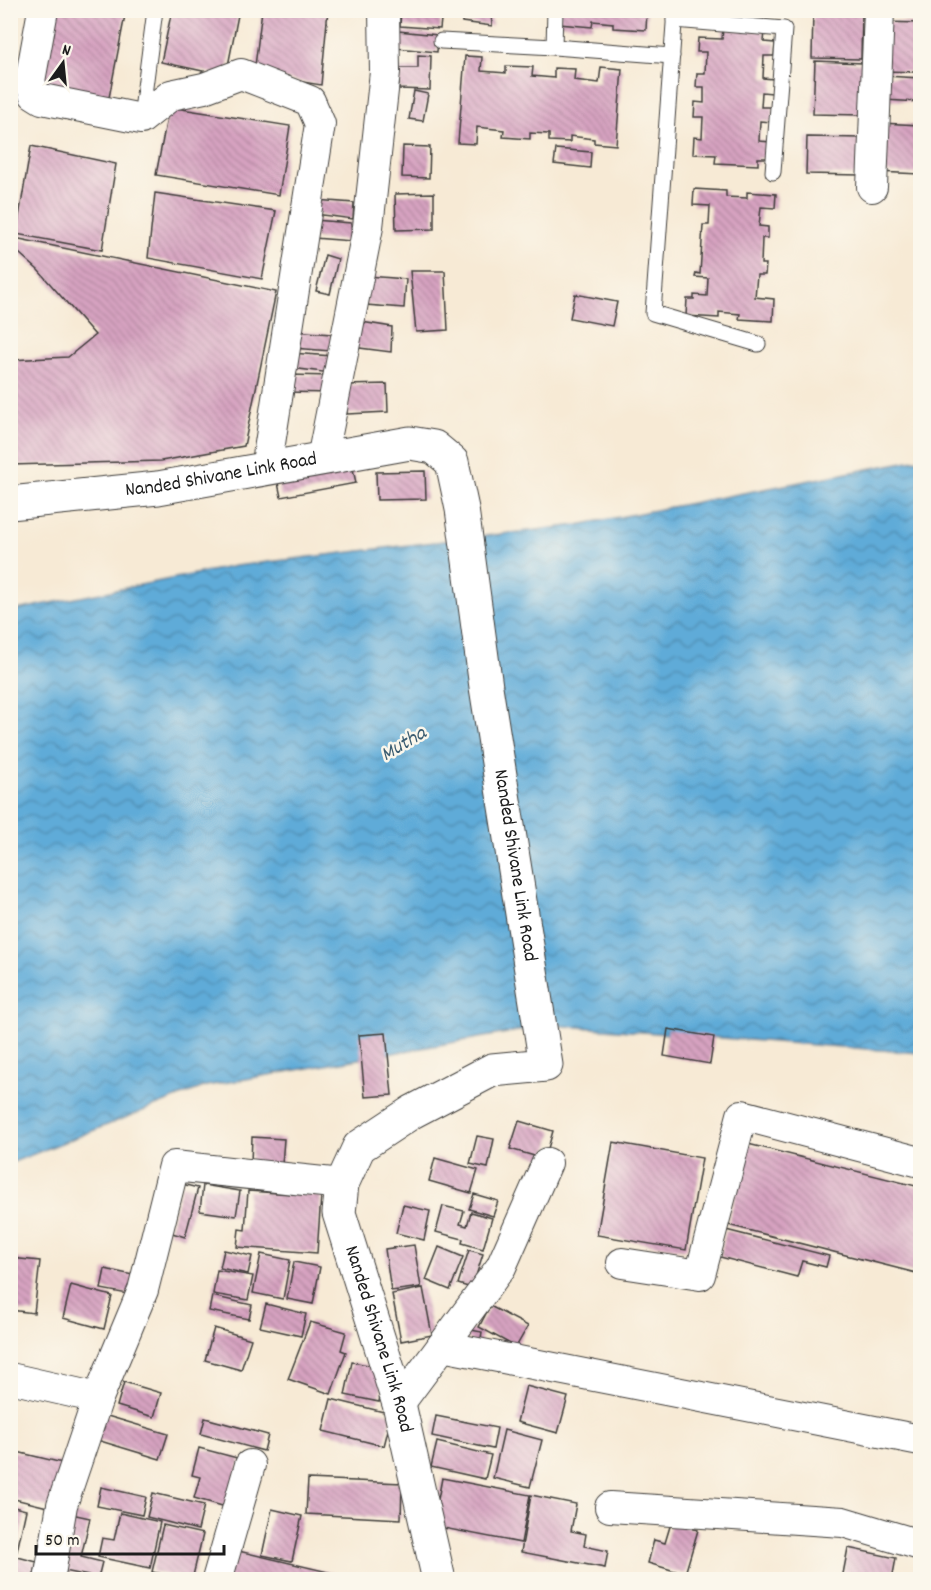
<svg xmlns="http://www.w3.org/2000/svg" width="931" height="1590" font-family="Dekko,sans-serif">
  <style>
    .water { fill: url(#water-waves); stroke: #3e647a; stroke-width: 1.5 }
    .building { fill: url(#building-back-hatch) }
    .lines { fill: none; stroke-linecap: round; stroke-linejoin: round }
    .service-casing { stroke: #3d3b38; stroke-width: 17 }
    .minor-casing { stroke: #3d3b38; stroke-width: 32 }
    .tertiary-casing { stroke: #3d3b38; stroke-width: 35 }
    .service { stroke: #fff; stroke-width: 15 }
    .minor { stroke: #fff; stroke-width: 30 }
    .tertiary { stroke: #fff; stroke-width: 33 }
    .labels { text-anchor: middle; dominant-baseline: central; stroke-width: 5; stroke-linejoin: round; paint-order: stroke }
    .street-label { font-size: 20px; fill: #1c1c1c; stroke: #fbf7ec }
    .water-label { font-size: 21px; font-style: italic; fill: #3a5c71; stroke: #fbf7ec }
  </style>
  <defs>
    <pattern id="water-waves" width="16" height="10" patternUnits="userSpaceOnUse" patternTransform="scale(1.5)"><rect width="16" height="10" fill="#5fabd8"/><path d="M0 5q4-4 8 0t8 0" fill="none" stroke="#4e8aae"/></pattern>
    <pattern id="building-back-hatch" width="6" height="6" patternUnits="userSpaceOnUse" patternTransform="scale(1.5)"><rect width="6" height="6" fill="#d7a3c1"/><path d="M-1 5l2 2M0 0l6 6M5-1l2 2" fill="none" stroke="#ae849c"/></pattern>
  </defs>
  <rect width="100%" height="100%" fill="#fbf7ec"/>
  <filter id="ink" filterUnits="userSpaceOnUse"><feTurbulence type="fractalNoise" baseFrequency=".0167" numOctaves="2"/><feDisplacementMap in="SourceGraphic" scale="12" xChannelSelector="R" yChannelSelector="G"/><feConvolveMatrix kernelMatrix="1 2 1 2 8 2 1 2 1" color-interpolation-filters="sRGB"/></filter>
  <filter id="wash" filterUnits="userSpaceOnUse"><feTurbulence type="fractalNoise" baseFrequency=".008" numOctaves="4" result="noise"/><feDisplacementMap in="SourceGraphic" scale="24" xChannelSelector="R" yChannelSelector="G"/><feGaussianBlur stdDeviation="1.35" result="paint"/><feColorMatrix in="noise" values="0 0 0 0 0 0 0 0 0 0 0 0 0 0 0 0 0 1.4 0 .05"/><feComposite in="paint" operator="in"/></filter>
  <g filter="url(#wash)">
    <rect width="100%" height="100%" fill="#f7ead5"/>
    <path class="water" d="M920,459v594l-368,-28 -346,61 -195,77v-552l224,-45 343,-41z"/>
    <g id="blocks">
      <g class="building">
        <path d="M49,10h77l-18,93 -76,-14z"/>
        <path d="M172,10h67l-13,66 -65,-14z"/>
        <path d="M262,10h66l-7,75 -67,-11z"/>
        <path d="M401,10h41l-2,19 -40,-3z"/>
        <path d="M461,10h30l1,16 -30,-4z"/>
        <path d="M560,10h87l-1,20 -33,-2v-5l-20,-2 -1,6 -33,-3z"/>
        <path d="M813,10l49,1 -1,48 -49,-1z"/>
        <path d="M901,10h19v3l-19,-1z"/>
        <path d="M884,22l36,1v49l-37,-1z"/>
        <path d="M723,29l42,2 -1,11 11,1 -1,13h-10l-1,22 11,1 -2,14 -10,-1 -1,15h12l-1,15 -12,-1 -1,20 13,1 -1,16h-13v7l-43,-2 1,-8 -23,-1 1,-17 8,1 1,-21h-9l1,-15 9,1v-16h-8l1,-14h8l1,-21h-9l1,-14 24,1z"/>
        <path d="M398,31l40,4 -1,17 -40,-4z"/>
        <path d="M418,55l13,1 -1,34 -31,-1v-21h19z"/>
        <path d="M465,56l17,1 -1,14 25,2v-7l27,1 -1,9 22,2v-10l21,1 -1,11 25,3 2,-16 21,2 -6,76 -22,-2v-4l-24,-3v6l-21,-1v-7l-19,-1v6l-27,-2 1,-7 -27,-3 -1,17 -18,-1z"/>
        <path d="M815,61l48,2 -1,52 -49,-1z"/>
        <path d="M885,76l35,2v24l-36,-2z"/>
        <path d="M414,91l14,3 -5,27 -14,-2z"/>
        <path d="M169,107l121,19 -11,69 -123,-20z"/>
        <path d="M880,123l40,2v49l-42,-2z"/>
        <path d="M807,137l54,1v37l-55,-1z"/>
        <path d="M31,146l85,18 -14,86 -86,-16z"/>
        <path d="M403,146l27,1 -1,31 -27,-1z"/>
        <path d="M556,149l35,3 -1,16 -36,-4z"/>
        <path d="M694,189l32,2v6l21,1v-6l29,2 -1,14 -14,-1 -2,19 9,1v11h-6l-1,26h5l-1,11h-8l-2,22 19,2 -1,22 -34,-2 1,-5 -21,-2v6l-33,-2 1,-17h7v-4l13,1 1,-18 -13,-1 1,-4 4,1 3,-49h6l1,-19 -17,-1z"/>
        <path d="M155,193l121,18 -14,68 -114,-21z"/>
        <path d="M434,193v36l-38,1 -1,-36z"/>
        <path d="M315,200l39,3 -1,16 -38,-5z"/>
        <path d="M314,220l37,3 1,18 -38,-3z"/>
        <path d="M10,237l266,55 -32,154 -83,15 -151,4v-105l58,-3 27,-22 -57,-65 -28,-25z"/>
        <path d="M325,255l13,4 -8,35 -14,-3z"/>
        <path d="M410,271h35l3,59 -32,2z"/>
        <path d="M367,276l39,3 -2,29 -38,-3z"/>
        <path d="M575,294l42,8 -5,24 -42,-8z"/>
        <path d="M355,321l37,6 -1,25 -39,-5z"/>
        <path d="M294,331l37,3v17l-38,-3z"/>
        <path d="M291,353l41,3 -1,17 -40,-5z"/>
        <path d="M290,375l41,1 -1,17 -42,-1z"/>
        <path d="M387,384l1,28 -41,2 -1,-29z"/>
        <path d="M353,469l3,14 -75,14 -3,-14z"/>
        <path d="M425,471l1,28 -49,1 -1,-28z"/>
        <path d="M668,1029l46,8 -4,27 -46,-8z"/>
        <path d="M386,1033l6,62 -27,2 -6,-62z"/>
        <path d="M519,1121l34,10 -8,28 -35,-10z"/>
        <path d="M477,1136l17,3 -6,29 -18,-4z"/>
        <path d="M252,1137l32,2 -2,26 -31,-3z"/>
        <path d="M613,1142l89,16 -16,92 -89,-15z"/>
        <path d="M748,1144l172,43v87l-192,-49z"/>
        <path d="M435,1158l43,12 -7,23 -42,-12z"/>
        <path d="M182,1184l16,4 -13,49 -16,-5z"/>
        <path d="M203,1185l37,6 -4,25 -36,-5z"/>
        <path d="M248,1191l73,5 -4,57 -80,-6 2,-18 6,1z"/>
        <path d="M474,1194l24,7 -5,15 -24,-7z"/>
        <path d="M403,1205l27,6 -6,29 -28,-7z"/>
        <path d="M443,1206l21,5 -4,13 7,2 4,-14 21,6 -9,31 -21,-6 1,-4 -27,-7z"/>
        <path d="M726,1230l103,26 -3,11 -24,-6 -5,16 -77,-20z"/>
        <path d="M414,1245l7,42 -30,4 -6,-42z"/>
        <path d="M439,1247l24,10 -13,33 -24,-10z"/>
        <path d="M224,1250l28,6 -4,18 -28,-6z"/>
        <path d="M469,1250l14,4 -11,34 -14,-4z"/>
        <path d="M261,1254l29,6 -7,39 -30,-6z"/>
        <path d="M10,1258l30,3 -6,52 -24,-3z"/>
        <path d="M294,1262l26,5 -7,37 -26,-5z"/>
        <path d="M105,1269l37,8 -4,19 -37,-7z"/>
        <path d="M217,1270l36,6 -5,24 -35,-6z"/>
        <path d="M71,1285l41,11 -8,33 -41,-11z"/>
        <path d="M423,1288l9,47 -31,6 -9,-47z"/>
        <path d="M212,1296l40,9 -3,14 -40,-8z"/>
        <path d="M266,1304l40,10 -5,22 -41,-9z"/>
        <path d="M490,1306l38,20 -12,21 -37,-20z"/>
        <path d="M310,1322l36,10 -5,18 5,2 -15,42 -43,-15z"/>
        <path d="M214,1328l37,11 -10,31 -36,-10z"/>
        <path d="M460,1328l22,4 -3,18z"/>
        <path d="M352,1362l33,6 -6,34 -34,-7z"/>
        <path d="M124,1382l37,11 -7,24 -37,-11z"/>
        <path d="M526,1386l42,11 -10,36 -41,-11z"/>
        <path d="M331,1399l61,15 -8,32 -61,-15z"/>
        <path d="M104,1415l64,19 -8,25 -63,-19z"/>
        <path d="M436,1416l61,12 -4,21 -61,-13z"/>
        <path d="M205,1418l63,17 -4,16 -63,-17z"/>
        <path d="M504,1430l38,10 -12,47 -37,-9z"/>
        <path d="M437,1442l54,13 -6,24 -54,-12z"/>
        <path d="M199,1448l42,11 -15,48 -32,-9 6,-21 -8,-2z"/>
        <path d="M13,1451l54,13 -11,45 -46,-11v-38z"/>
        <path d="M442,1478l88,17 -9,48 -88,-17z"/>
        <path d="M308,1479l94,4 -1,36 -95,-5z"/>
        <path d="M101,1487l45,10 -4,18 -45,-9z"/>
        <path d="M153,1493l51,12 -6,25 -51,-13z"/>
        <path d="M531,1495l45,9 -5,27 15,3 -2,12 24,5 -3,17 -84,-16z"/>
        <path d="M10,1506l16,4 -9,41 -7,-2z"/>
        <path d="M272,1509l30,7 -10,45 -30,-6z"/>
        <path d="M67,1513l23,5 -9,39 21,5 -4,16 -43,-9z"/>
        <path d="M120,1513l40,9 -10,46 -52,-11 4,-19 12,2z"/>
        <path d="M671,1523l27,7 -13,44 -37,-11 6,-23 11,3z"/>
        <path d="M163,1525l40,9 -11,46 -40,-8z"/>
        <path d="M848,1548l48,10 -4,22 -50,-1z"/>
        <path d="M230,1549l128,30v1h-135z"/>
        <path d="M10,1555l27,7 -4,17 -23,-6z"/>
      </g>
    </g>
  </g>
  <g filter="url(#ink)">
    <use href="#blocks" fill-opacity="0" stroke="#3d3b38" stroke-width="1.5"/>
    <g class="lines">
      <defs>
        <g id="service">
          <path d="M675,10l-22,303 105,31"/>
          <path d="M674,20l110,9 -11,143"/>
          <path d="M441,41l113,6 118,9"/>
          <path d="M554,47l1,-37"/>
          <path d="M141,118l14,-108"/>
        </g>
        <g id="minor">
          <path d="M43,10l-13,71 4,13 8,5 99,20 30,-24 33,-7 37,-14 69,27 10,23 -54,345"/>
          <path d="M872,187l7,-177"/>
          <path d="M322,459l46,-232 17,-155 -1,-62"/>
          <path d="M622,1263l78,12 42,-160 178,47"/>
          <path d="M442,1346l478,94"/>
          <path d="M10,1378l88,20"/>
          <path d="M399,1404l102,-137 46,-104"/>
          <path d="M610,1507l233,15 77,23"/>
          <path d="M49,1580l13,-75 36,-107 45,-108 31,-124 168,18"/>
          <path d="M217,1580l33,-115"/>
        </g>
        <g id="tertiary">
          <path id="s1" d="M10,503l148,-15 252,-45 24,4 18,15 10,47 24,178 60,378 -54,5 -80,42 -53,35 -17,37 -3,29 60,191 40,176"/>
        </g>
      </defs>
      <use href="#service" class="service-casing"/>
      <use href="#minor" class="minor-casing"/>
      <use href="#tertiary" class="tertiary-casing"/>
      <use href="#service" class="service"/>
      <use href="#minor" class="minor"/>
      <use href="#tertiary" class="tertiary"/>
    </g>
  </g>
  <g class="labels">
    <g class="street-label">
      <text stroke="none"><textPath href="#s1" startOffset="213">Nanded Shivane Link Road</textPath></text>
      <text stroke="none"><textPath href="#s1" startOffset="861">Nanded Shivane Link Road</textPath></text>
      <text stroke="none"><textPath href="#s1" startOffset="1473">Nanded Shivane Link Road</textPath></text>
    </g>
    <g class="water-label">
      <text transform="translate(404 745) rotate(-31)">Mutha</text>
    </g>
  </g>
  <rect width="931" height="1590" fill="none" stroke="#fbf7ec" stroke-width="36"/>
  <g transform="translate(63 63) rotate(15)" stroke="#fbf7ec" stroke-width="4.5" paint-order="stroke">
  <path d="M0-4.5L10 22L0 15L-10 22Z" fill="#1c1c1c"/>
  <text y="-9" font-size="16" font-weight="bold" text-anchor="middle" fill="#1c1c1c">N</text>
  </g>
  <path d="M36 1545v9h188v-9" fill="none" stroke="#1c1c1c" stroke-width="3"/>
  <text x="45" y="1545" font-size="18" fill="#1c1c1c" stroke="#fbf7ec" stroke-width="4.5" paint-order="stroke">50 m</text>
</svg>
